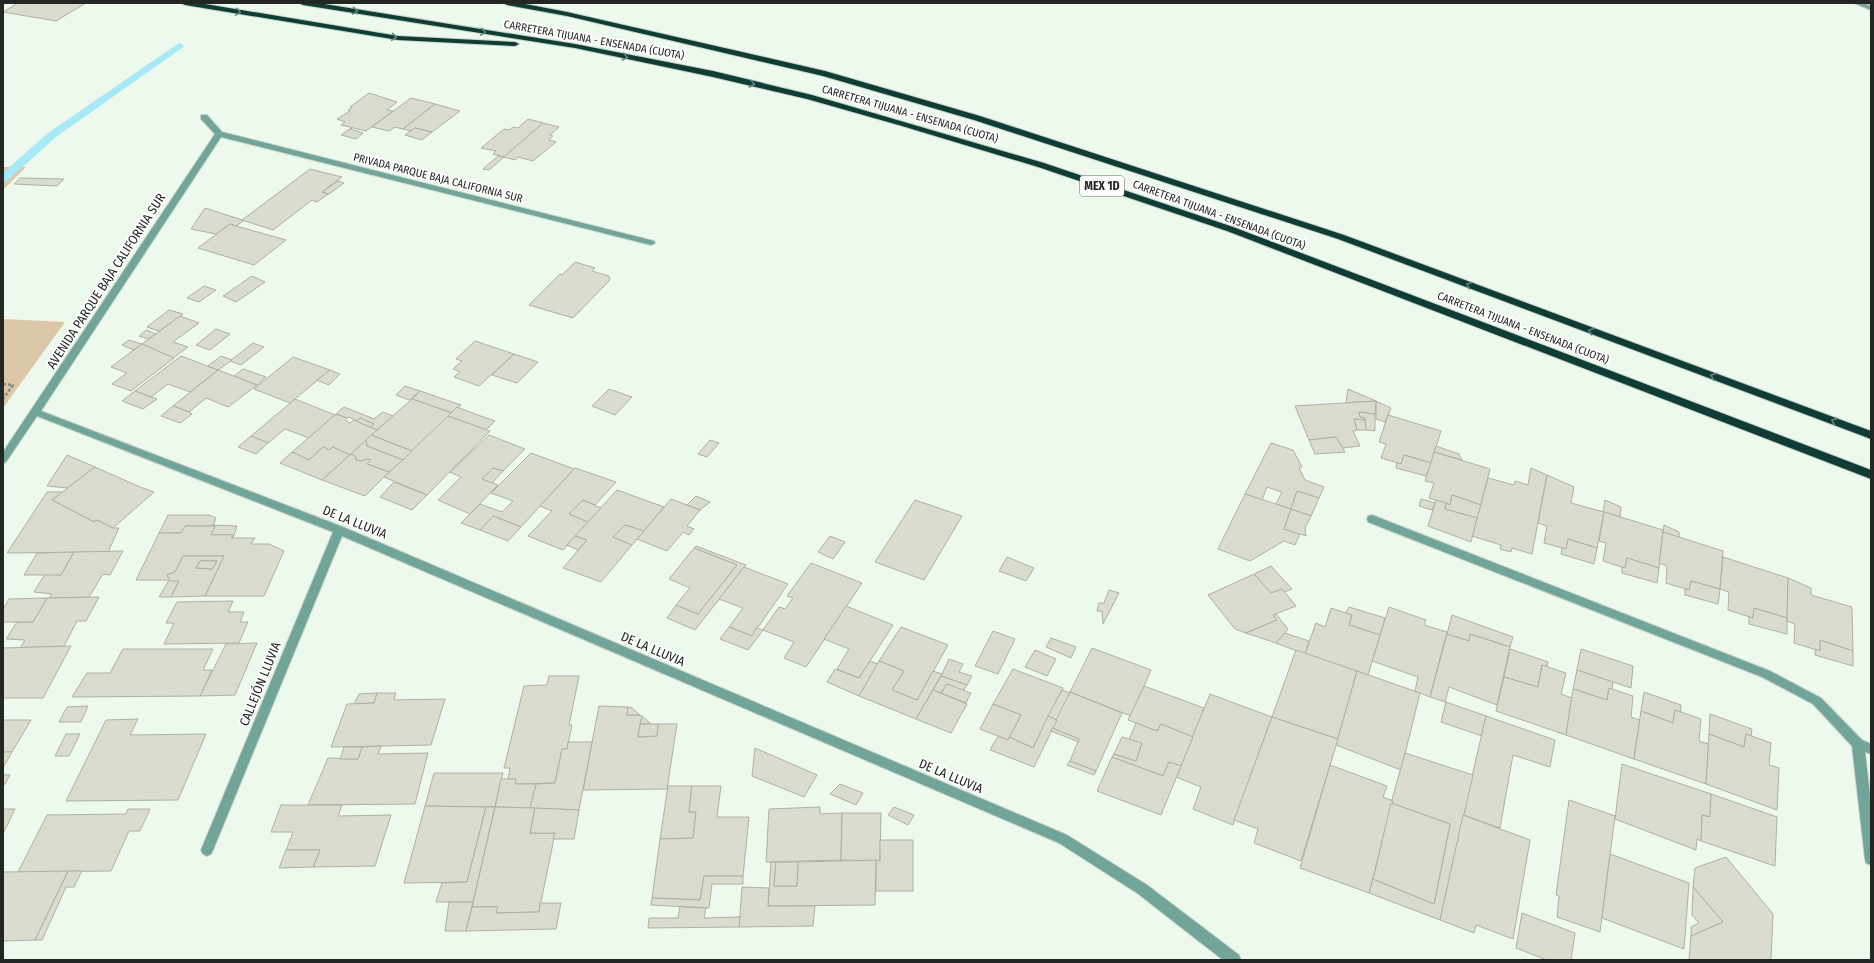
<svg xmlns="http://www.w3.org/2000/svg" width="1874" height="963" font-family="'Fira Sans Condensed',sans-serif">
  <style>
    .green { fill: #dcc8a9 }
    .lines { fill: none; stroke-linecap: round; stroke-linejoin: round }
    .stream { fill: #a7e9f6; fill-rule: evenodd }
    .building { fill: #dadccd; stroke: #aeb0a1; fill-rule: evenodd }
    .street-casing { stroke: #c9d3c9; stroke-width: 2 }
    .highway-casing { stroke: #c9d3c9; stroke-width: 2 }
    .path { stroke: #828982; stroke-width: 2.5; stroke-dasharray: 3 2; stroke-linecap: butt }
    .street { fill: #71a599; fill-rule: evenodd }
    .highway { fill: #0f3d35; fill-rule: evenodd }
    .oneway { stroke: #63817c }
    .labels { text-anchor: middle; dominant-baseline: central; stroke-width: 3.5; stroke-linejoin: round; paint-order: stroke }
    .far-street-label { font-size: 11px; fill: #232723; stroke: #fff }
    .shield { fill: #fff; stroke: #656865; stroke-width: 1 }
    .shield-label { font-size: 12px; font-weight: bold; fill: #232723 }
    .street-label { font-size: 13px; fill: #232723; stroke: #fff }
  </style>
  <rect width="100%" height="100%" fill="#edf9ed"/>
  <g class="green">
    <path d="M3,167h23l-23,23z"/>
    <path d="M3,319l62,3 -62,86z"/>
  </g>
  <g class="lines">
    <path class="stream" d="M179,43l3,1 2,2 -2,2 -126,89 -49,44 -4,1v-9l45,-40z"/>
  </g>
  <g class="building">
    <path d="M18,3h68l-30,18 -53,-9z"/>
    <path d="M369,93l28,9 -10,8 6,1 -27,20 -25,-6 4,-3 -8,-3 13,-8 -2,-1 4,-3h-2z"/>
    <path d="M411,98l24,6 -32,25 -8,-2 -6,4 -17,-4z"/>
    <path d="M435,104l25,7 -28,21 -17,-4 -3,3 -9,-2z"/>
    <path d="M528,119l15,4 -39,34 -11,-3 3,-3 -15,-3 23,-19 5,1 4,-3 5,1z"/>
    <path d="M543,123l16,4 -9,8 3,1 -4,4 7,2 -23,19 -15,-4 -3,3 -11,-3z"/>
    <path d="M351,128h1l-2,1 13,4 -7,6 -15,-4z"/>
    <path d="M415,128l17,4 -10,8 -17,-5z"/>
    <path d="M498,156l6,1 -15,13 -6,-1z"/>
    <path d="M310,169l32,8 -20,15 6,2 -11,8 -5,-2 -39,30 -31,-10z"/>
    <path d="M20,178l44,1 -7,7 -43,-2z"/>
    <path d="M338,181l6,2 -15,11 -7,-2z"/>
    <path d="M205,208l37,12 1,1 -7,5 -6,-2 -14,10 -25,-5z"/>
    <path d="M230,224l6,2 50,14 -32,25 -56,-17z"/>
    <path d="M575,262l20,6 -3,3 17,5 1,4 -37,38 -44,-13 31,-31 2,1z"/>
    <path d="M252,276l13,6 -29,20 -13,-6z"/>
    <path d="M204,286l12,4 -17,12 -12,-4z"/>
    <path d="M169,310l14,4 -24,17 -12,-4z"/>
    <path d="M180,316l19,7 -26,19 15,5 -15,11 -31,-14z"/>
    <path d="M216,329l14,5 -20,16 -14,-5z"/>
    <path d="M146,330l10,4 -8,5 -9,-3z"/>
    <path d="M129,340l13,4 -8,6 -12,-5z"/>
    <path d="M475,341l39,13 -35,32 -25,-9 6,-5 -7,-3 9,-8 -6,-2z"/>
    <path d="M253,343l11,4 -23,18 -11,-4z"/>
    <path d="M142,344l32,14 -43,33 -19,-7 15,-11 -16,-6z"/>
    <path d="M514,354l24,8 -21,21 -25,-8z"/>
    <path d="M181,356l37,14 -28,22 -22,-8 -17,13 -16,-6z"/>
    <path d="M221,356l11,4 -14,10 -10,-4z"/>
    <path d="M293,357l37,13 -40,33 -36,-14z"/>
    <path d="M243,369l23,8 -9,8 -23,-9z"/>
    <path d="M218,370l39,15 -29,22 -22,-9 -17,14 -16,-6z"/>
    <path d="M330,370l10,4 -11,11 -12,-5z"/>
    <path d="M405,386l15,5 -11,9 -13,-5z"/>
    <path d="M609,389l23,8 -17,18 -23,-9z"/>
    <path d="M1348,389l28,12 -30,2z"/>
    <path d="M135,391l16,6 6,2 -14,10 -21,-8z"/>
    <path d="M420,391l41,14 -9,8 -40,-14z"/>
    <path d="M295,399l40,16 -26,23 -24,-9 -17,14 -17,-7z"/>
    <path d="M412,399l40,14 -40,38 -41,-16z"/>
    <path d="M1376,401l15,7 -6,14 -9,-3z"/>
    <path d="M1376,401l-1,13 -16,-2 1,5 5,1v2l-11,-1 3,11 -4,1 7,15 -17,2h-3l-4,-11 -27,3 -14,-34z"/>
    <path d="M173,406l16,6 3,2 -12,9 -19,-7z"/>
    <path d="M344,407l30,12 9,-7 10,4 -16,14 -7,-3 4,-3 -14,-6 -4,3 -7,-4 -2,1 -11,-4z"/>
    <path d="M457,407l18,7 20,7 -9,9 -38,-14z"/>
    <path d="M1359,412l16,2v17l-9,-1 -1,-12 -5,-1z"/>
    <path d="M336,414l11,4 -2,2 5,3 4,-3 23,10 -27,25 -17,-8 -4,3 -6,-3 -14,13 -17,-8z"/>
    <path d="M1388,415l53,16 -10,32 -27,-8 -3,9 -20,-6 5,-14 -7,-2z"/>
    <path d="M448,416l42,15 -63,64 -43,-18z"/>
    <path d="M360,418l14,6 -4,3 -14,-6z"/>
    <path d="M1354,419l11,1 1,10h-9z"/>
    <path d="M371,435l41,16 -9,9 -36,-14 -1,-6z"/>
    <path d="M489,435l36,14 -22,22 -10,-3 -11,11 16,6 -28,29 -32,-14 23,-23 -11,-5z"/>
    <path d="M251,436l17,7 -12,11 -18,-7z"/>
    <path d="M1336,437l9,15 -30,2 -6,-14z"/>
    <path d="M366,440l1,6 36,14 -14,12 -22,-8 4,-4 -3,-1 -7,2 -5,-1 -1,-4 -4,-2z"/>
    <path d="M710,440l9,3 -12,14 -9,-3z"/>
    <path d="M1271,443l22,7 9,17 -3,1 6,12 19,7 -5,11 -22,-7 -6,18 -15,-5 6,-12 -15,-5 -5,13 -17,-6z"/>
    <path d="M1436,446l23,8 3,6 -28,-8z"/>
    <path d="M323,447l6,3 4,-3 17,8 -28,25 -42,-17 12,-11 17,8z"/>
    <path d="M1434,452l56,17 -9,36 -29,-10 -2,10 -21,-7 5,-15 -9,-2z"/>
    <path d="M531,453l43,16 -53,58 -28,-11 -13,14 -19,-7 19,-19 22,8 11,-11 -22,-8z"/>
    <path d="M351,454l4,2 1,4 5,1 7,-2 3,1 -4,4 22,8 -24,24 -43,-16z"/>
    <path d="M67,455l28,12 -27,21 -21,-2z"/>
    <path d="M1404,455l27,8 -5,13 -30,-8 1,-5 4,1z"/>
    <path d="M95,467l45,20 14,5 -41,36 -16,-8 -3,2 -42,-22z"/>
    <path d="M493,468l10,3 -11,12 -10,-4z"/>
    <path d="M575,468l41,14 -21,23 -12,-5 -14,14 19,8 -25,28 -35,-14 24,-25 -12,-5z"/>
    <path d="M1531,468l16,7 -15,79 -20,-6 -1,4 -11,-3 1,-4 -29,-9 16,-58 26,7 1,-4 13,4z"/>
    <path d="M1547,475l27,12 -3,16 33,9 -7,36 -29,-9 -2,10 -22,-6 3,-17 -9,-3z"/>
    <path d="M394,482l33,13 -15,15 -32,-13z"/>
    <path d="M617,490l47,17 -20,24 -19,-6 -12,12 19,8 -31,37 -38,-14 24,-28 -12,-4z"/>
    <path d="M1297,491l22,7 -8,18 -20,-7z"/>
    <path d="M47,492h15l-10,8 42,22 3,-2 16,8h6l-11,24 -101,1z"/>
    <path d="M1245,494l46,15 -7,20 16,5 -5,11 -11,-4 -34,20 -32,-12z"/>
    <path d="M1452,495l29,10 -4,13 -32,-9 1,-6 4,2z"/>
    <path d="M696,496l14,6 -10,8 -13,-5z"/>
    <path d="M671,499l29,11 -13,16 7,3 -5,6 -6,-3 -16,19 -30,-12z"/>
    <path d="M1421,499l14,4 -3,7 -13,-4z"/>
    <path d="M583,500l18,8 -13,14 -19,-8z"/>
    <path d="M915,500l47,16 -38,64 -49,-18z"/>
    <path d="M1436,500l10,3 -1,6 32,9 -6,24 -43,-16z"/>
    <path d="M1605,500l16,7 -1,10 -17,-5z"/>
    <path d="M1291,509l20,7 -6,12 1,8 -22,-7z"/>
    <path d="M1604,512l59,18 -4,38 -32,-10 -2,10 -22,-7 3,-18 -7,-2z"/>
    <path d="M168,515h41l7,3 -3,8h-28l-4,7h-22z"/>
    <path d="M493,516l28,11 -13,14 -28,-11z"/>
    <path d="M212,525l23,1h2l-4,12h-2l2,-3h-22l4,-9z"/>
    <path d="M625,525l19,6 -12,14 -19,-8z"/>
    <path d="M1664,525l15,7v5l-16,-5z"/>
    <path d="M185,526h30l-4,9h22l-2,3h24l-4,6h18l15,7 -20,45h-59l19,-40h-41l-8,16 -8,3 4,6h8l-8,16h-12l10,-17h-33l23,-47h22z"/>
    <path d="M1663,532l60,19 -3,38 -29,-8 -2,9 -23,-7 1,-17 -8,-3z"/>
    <path d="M575,536l12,4 -9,10 -11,-5z"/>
    <path d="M830,536l15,6 -12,17 -15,-7z"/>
    <path d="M1568,539l29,9 -3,16 -33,-10 1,-6 4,1z"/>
    <path d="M696,546l50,19 -51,65 -28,-12 9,-13 22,9 39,-49 -43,-17z"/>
    <path d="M694,548l43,17 -39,49 -22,-9 14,-17 -21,-9z"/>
    <path d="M123,551l-13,24 -7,-1 -14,23 -40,1 3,-4 -18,-2 11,-18 16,1 13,-23z"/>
    <path d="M74,552l-13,23h-37l13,-22z"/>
    <path d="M183,556h41l-19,40 -34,1 8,-16h-8l-4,-6 8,-3zM200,561h17l-5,8 -16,-1z"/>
    <path d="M1007,557l27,11 -8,13 -27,-10z"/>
    <path d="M1723,557l65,21 -1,40 -33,-10 -1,10 -25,-8 1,-18 -9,-3z"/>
    <path d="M1627,558l32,10 -2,15 -35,-10v-6l3,1z"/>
    <path d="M200,561h17l-5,8 -16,-1z"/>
    <path d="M811,563l51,20 -56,84 -22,-9 10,-16 -31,-12 16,-23 6,2 8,-11 -6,-2z"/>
    <path d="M1271,566l21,23 -8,3 -2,-3 -11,4 -17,-19z"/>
    <path d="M744,567l44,17 -36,52 -23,-9 14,-19 -24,-9z"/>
    <path d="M1254,574l17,19 11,-4 14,17 -23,9 4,5 -31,13 -11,-4 -27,-34z"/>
    <path d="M1788,578l23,10v7l41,12 1,44 -33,-11v11l-26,-8 1,-19 -8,-3v-3z"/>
    <path d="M1691,581l29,8 -2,15 -33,-9v-6l4,1z"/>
    <path d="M1109,590l10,3 -16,31 -1,-13h-5l2,-8h5z"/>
    <path d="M99,597l-13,24h-9l-13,25 -44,2 5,-8 -19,-1 11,-17h16l14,-24z"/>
    <path d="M47,598l-14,24h-30v-13l6,-10z"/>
    <path d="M233,601l-5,11h16l-4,10h8l-9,21 -75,1 10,-21h-8l11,-21z"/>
    <path d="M846,606l47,19 -34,53 -22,-9 12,-20 -25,-10z"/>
    <path d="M1349,607l36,11 -5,17 -31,-10 3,-10 -6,-2z"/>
    <path d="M1389,607l37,13 -2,5 23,7 -17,65 -15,-6 3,-14 -46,-16z"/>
    <path d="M1331,608l21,7 -3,10 31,10 -12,40 -63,-21 11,-31 9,4z"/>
    <path d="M1754,608l33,10v16l-38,-10v-7l4,1z"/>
    <path d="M1276,614l12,15 -12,14 -30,-10 31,-13 -4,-5z"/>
    <path d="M1452,615l61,22 -3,10 -40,-13 -1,7 -22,-7z"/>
    <path d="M729,627l23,9 4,-8 7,2 -15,20 -28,-11z"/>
    <path d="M901,627l47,18 -31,55 -25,-10 12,-19 -25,-10z"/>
    <path d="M993,631l22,8 -17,35 -23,-8z"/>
    <path d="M1285,633l24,8 -4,13 -29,-11z"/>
    <path d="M1447,634l22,7 1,-7 40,13 -13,58 -48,-18 -4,15 -15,-5z"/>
    <path d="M1051,638l25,9 -5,11 -25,-11z"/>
    <path d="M1820,640l33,11v15l-38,-11v-6l5,2z"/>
    <path d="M257,643l-22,52 -35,1 26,-52z"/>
    <path d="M71,646l-28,52h-40v-50z"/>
    <path d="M1092,648l59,22 -20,46 -61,-24z"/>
    <path d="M123,649h90l-10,21h9l-12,26 -128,1 15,-24h23z"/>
    <path d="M1510,649l38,13 -1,5 -5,-2 -4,22 -34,-10z"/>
    <path d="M1581,649l52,17 -2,22 -54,-18z"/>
    <path d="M1035,650l21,9 -9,17 -22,-9z"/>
    <path d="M1296,650l61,21 -19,68 -66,-22z"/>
    <path d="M949,659l14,5 -4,8 13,4 -5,9 -26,-9z"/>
    <path d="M870,661l8,3 -19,32 -32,-14 8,-13 24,9z"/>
    <path d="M879,661l25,10 -12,19 25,10 16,-29 9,3 -26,45 -57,-23z"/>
    <path d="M1542,665l24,8 -5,21 11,4 -6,37 -70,-24 8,-34 34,10z"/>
    <path d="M1013,669l50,19 -30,60 -24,-11 12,-22 -28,-11z"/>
    <path d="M1577,670l36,12 -1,7 -3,-1 -2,12 -34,-11z"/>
    <path d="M1357,671l63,22 -19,77 -65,-25z"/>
    <path d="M549,676h30l-10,49h3l-5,24h-5l-7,34 -40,1 1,-5h-8l2,-11h-6l20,-82 23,-1z"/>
    <path d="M941,676l26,9 -4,6 -16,-7 -6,9 -8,-3z"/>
    <path d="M947,684l24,9 -5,10 -25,-10z"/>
    <path d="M1144,686l60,22 -11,29 -32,-13 -4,7 -29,-11z"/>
    <path d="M1609,688l24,8 -2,21 9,3 -6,39 -68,-24 7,-46 34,11z"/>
    <path d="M933,690l34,14 -16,29 -35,-14z"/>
    <path d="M1062,690l8,3 -13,27 -9,-4z"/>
    <path d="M1070,692l52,21 -26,58 -26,-10 9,-22 -27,-11z"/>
    <path d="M1644,692l37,13v7l-6,-2 -2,13 -32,-12z"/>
    <path d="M377,693l-3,10 -20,1 5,-10z"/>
    <path d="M377,693h19l-2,7 51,-1 -14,46 -100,2 16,-43 27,-1z"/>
    <path d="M1210,694l62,23 -39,108 -40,-16 8,-22 -25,-10z"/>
    <path d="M1446,702l40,14 -4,20 -41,-14z"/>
    <path d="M993,704l28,11 -13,25 -28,-11z"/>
    <path d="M88,706l-7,16h-22l8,-15z"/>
    <path d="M599,706l29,1 -1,8h13l2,1 -4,21 19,-1 1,-12h19l-10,65 -84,1z"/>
    <path d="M628,707l4,1 8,7h-13z"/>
    <path d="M1675,710l26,9 -2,22 10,3 -3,40 -72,-25 7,-48 32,12z"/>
    <path d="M1710,714l42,15 -1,7 -5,-2 -2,13 -35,-13z"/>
    <path d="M642,716l9,8h-11z"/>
    <path d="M1048,716l9,4 -23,47 -44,-17 8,-14 10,4 1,-3 24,11z"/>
    <path d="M1486,716l69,24 -5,27 -37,-12 -13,73 -37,-13z"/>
    <path d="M1272,717l66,22 -37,122 -47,-18 4,-14 -24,-9z"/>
    <path d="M138,719l-8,16 76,-1 -28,66 -112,1 40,-81z"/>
    <path d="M3,720h28l-19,32h-9z"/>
    <path d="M1136,723l21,8 4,-7 32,13 -12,29 -12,-4 -6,14 -51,-19 2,-3 22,7 6,-18 -13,-3z"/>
    <path d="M640,724h18l-1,12 -19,1z"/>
    <path d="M1052,728l27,11v3l-28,-11z"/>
    <path d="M66,734h14l-11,22h-14z"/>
    <path d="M1709,734l35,13 2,-13 25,9 -2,22 10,3 -2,42 -71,-26z"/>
    <path d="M1122,737l20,6 -6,18 -22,-7z"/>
    <path d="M568,742h24l-13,68 -49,-2 6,-24 19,-1 7,-34h5z"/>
    <path d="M381,746l-3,8 50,-1 -13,51 -107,1 20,-47 30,1 4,-12z"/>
    <path d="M344,747h18l-4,12h-18z"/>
    <path d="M755,748l62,27 -13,22 -52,-21z"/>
    <path d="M3,752h9l-9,16z"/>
    <path d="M1405,753l68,22 -33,145 -71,-27 4,-14 61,25 16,-80 -59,-21z"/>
    <path d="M1112,757l51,19 6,-14 12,4 -20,49 -64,-24z"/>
    <path d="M1070,761l26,10 -2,4 -27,-10z"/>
    <path d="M1622,764l89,30 -1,23 -8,-2 -1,26 -4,-2 -1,11 -81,-31z"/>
    <path d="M1330,765l57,21 -4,11 10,4 -24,92 -69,-25z"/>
    <path d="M434,773h69l-8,34 -70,-1z"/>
    <path d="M3,775h7l-7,12z"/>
    <path d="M501,779h15l-1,5h21l-6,24 -35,-1z"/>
    <path d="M840,784l23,9 -7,12 -26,-11z"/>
    <path d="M668,786h24l-3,26h7l-3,26 -33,1z"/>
    <path d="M692,786h29l-4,31h32l-6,59h-39l-4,24 -48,-2 8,-59 33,-1 3,-26h-7z"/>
    <path d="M1711,794l66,23 -2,49 -74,-25 1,-26 8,2z"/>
    <path d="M1569,800l46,16 -15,116 -43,-15 2,-21 -3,-1z"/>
    <path d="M1391,803l59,21 -16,80 -61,-25z"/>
    <path d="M281,805h61l-4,11 53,-1 -16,51 -62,1 7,-17h-34l7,-18h-22z"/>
    <path d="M425,806l61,1 -19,75 -63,1z"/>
    <path d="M486,807h9l-22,95h-37l6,-19 25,-1z"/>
    <path d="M495,807l40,1 -5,25h25l-16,79 -43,1 2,-6h-26z"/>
    <path d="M820,807v7l22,-1 -1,47 -75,2 3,-53z"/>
    <path d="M894,807l20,8 -6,10 -20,-10z"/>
    <path d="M535,808l44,2 -5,29h-21l2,-6h-25z"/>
    <path d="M3,809h12l-12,25z"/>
    <path d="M128,809h22l-10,22h-11l-18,40 -93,1 29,-57 79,-1z"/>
    <path d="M842,813h39l-1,48 -39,-1z"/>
    <path d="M1463,815l67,25 -17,99 -37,-14 -2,8 -34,-13z"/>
    <path d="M880,840h33v51h-37v-31l4,1z"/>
    <path d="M286,850h34l-7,17 -34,1z"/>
    <path d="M1610,854l79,29 -5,66 -82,-31z"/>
    <path d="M1726,857l47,57 -2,46h-82l2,-24 32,-14 -30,-35 2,-19z"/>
    <path d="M876,860l-1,45 -107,1 3,-44h5l-2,24h23l1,-24z"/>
    <path d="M776,862h22l-1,24h-23z"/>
    <path d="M68,871h14l-8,16h-8l-24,53h-7z"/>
    <path d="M68,871l-33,69 -32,1v-69z"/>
    <path d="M704,876h39v8h-31l-3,24 -58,-3 1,-7 48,2z"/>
    <path d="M742,887l27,1 -1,18h47l-2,20 -74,1z"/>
    <path d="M1693,887l30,35 -32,14v-9l8,-4 -7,-8z"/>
    <path d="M449,902h24l-7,29h-21z"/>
    <path d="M540,903h21l-5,26 -90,2 6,-24h26l-2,6 43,-1z"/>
    <path d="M680,906h2v1l24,1 -2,10 36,-1 -1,10 -91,1 1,-10h29z"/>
    <path d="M1522,913l53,20 -4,27h-24l-31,-12z"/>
  </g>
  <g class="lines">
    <defs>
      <g id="street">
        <path d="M1854,3h9l8,3v4z"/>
        <path d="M201,115h6l15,17 432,109 1,2 -4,2 -430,-108 -180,274 302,116 724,308 80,50 92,70 2,5h-18l-86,-67 -78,-50 -717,-307 -129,314 -2,4 -4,2 -4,-2 -2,-4 132,-318 -296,-116 -31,46 -3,1v-11l212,-318 -14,-15z"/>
        <path d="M1372,515l398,156 51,27 41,42 9,4v10l-6,-2 6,52v61l-5,-2 -1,-4 -13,-113 -39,-42 -51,-27 -394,-155 -1,-3 1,-3z"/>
      </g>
      <g id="highway">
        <path d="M181,3h18l199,33 117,6 4,2 -4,2 -117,-6 -213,-35z"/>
        <path d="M299,3h19l257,41 138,27 99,24 232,68 189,64 638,243v9l-644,-248 -189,-64 -136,-41 -95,-27 -94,-22 -138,-29 -272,-43z"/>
        <path d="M503,3h17l47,9 258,59 155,45 364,119 527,196v8l-533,-200 -364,-119 -151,-44 -256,-60 -60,-11z"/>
      </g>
    </defs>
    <use href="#street" class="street-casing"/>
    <use href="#highway" class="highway-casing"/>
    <path class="path" d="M3,384l10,1 -10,14"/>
    <use href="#street" class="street"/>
    <use href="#highway" class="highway"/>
  </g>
  <defs><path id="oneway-chevron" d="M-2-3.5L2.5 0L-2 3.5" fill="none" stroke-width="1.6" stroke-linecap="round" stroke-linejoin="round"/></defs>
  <g class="oneway">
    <use href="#oneway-chevron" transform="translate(355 11) rotate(9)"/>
    <use href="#oneway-chevron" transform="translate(238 12) rotate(9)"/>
    <use href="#oneway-chevron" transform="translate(483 32) rotate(9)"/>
    <use href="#oneway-chevron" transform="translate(394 37) rotate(8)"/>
    <use href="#oneway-chevron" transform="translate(625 57) rotate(12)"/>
    <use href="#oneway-chevron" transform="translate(752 84) rotate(14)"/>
    <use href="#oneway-chevron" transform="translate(1469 285) rotate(-159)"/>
    <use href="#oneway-chevron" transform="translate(1591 331) rotate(-160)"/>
    <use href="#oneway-chevron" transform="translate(1713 376) rotate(-160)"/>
    <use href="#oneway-chevron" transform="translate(1834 421) rotate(-160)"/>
  </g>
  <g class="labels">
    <g class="far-street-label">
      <text transform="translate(594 40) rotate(10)">CARRETERA TIJUANA - ENSENADA (CUOTA)</text>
      <text transform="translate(910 114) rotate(16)">CARRETERA TIJUANA - ENSENADA (CUOTA)</text>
      <text transform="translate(438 178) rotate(14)">PRIVADA PARQUE BAJA CALIFORNIA SUR</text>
      <text transform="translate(1219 215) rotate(20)">CARRETERA TIJUANA - ENSENADA (CUOTA)</text>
      <text transform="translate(1523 328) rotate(21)">CARRETERA TIJUANA - ENSENADA (CUOTA)</text>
    </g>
    <rect class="shield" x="1080" y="176" width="44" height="20" rx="3"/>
    <g class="shield-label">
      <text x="1102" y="186">MEX 1D</text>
    </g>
    <g class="street-label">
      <text transform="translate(106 281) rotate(-57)">AVENIDA PARQUE BAJA CALIFORNIA SUR</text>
      <text transform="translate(355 522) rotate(22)">DE LA LLUVIA</text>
      <text transform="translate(653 649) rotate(23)">DE LA LLUVIA</text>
      <text transform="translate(260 684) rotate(-68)">CALLEJÓN LLUVIA</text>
      <text transform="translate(951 776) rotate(23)">DE LA LLUVIA</text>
    </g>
  </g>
  <rect width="1874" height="963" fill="none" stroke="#232723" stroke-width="8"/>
</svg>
